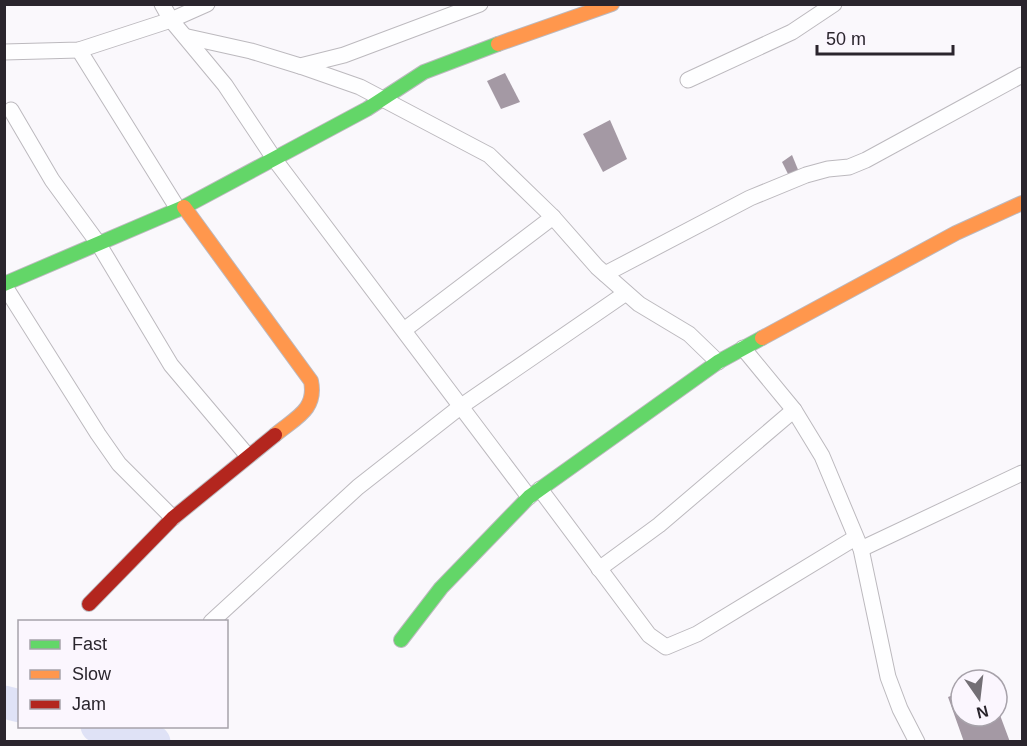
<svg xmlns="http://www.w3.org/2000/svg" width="1027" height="746" font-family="Arial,sans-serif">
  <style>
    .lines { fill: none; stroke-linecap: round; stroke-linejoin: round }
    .river { stroke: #dfe2f6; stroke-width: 33 }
    .building { fill: #a499a4 }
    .street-casing { stroke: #bcb9be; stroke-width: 17 }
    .fast-casing { stroke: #bcb9be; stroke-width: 16 }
    .slow-casing { stroke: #bcb9be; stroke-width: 16 }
    .jam-casing { stroke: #bcb9be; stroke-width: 16 }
    .street { stroke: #fefeff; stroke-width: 15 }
    .fast { stroke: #63d668; stroke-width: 14 }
    .slow { stroke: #ff974d; stroke-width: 14 }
    .jam { stroke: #b3261e; stroke-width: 14 }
  </style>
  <rect width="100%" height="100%" fill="#faf8fc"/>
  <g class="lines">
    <g class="river">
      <path d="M4,702l16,4"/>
      <path d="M97,726l57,16"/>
    </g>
  </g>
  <g class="building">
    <path d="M505,73l15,29 -19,7 -14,-28z"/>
    <path d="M610,120l17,39 -24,13 -20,-38z"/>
    <path d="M792,155l7,17 -9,6 -8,-16z"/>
    <path d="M961,692v24h36v-9l13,35h-46l-16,-45z"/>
  </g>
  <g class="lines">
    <defs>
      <g id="street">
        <path d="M162,4l9,16 54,65 50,75 254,337"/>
        <path d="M188,37l63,14 49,15 44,-11 136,-51"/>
        <path d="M79,50l99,159"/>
        <path d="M4,52l75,-2 92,-30 36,-16"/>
        <path d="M300,66l60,21 129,68 64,62 44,50 42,37 50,30 29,28"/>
        <path d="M688,80l104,-48 42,-28"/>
        <path d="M11,110l41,70 46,63 73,122 76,90"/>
        <path d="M605,274l145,-76 56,-23 22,-6 21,-2 17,-7 156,-85"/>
        <path d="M4,285l94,149 21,30 54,54"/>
        <path d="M404,330l149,-113"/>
        <path d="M743,348l51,62 28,46 39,93 27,128 12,32 17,33"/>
        <path d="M540,489l109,146 17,12 31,-13 158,-96"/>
        <path d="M861,549l161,-76"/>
        <path d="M599,569l60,-44 135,-115"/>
        <path d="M211,622l147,-135 102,-80 166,-114"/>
      </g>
      <g id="fast">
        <path d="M4,284l180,-77 183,-98 57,-37 74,-28"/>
        <path d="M401,640l40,-52 88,-91 189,-135 44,-24"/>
      </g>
      <g id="slow">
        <path d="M498,44l114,-40"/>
        <path d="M184,207l127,174c6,29 -16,37 -36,54"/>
        <path d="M762,338l194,-105 66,-30"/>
      </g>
      <path id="jam" d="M89,604l84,-86 102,-83"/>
    </defs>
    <use href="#street" class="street-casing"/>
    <use href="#fast" class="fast-casing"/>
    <use href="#slow" class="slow-casing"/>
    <use href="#jam" class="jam-casing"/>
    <use href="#street" class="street"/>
    <use href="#fast" class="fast"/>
    <use href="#slow" class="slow"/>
    <use href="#jam" class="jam"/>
  </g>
  <rect width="1027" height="746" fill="none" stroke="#2a252d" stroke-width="12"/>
  <rect x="18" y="620" width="210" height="108" fill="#fbf6fe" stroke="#a7a2aa" stroke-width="1.5"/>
  <rect x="30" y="640" width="30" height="9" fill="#63d668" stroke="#a7a2aa" stroke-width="1.5"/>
  <text x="72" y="650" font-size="18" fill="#2a252d">Fast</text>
  <rect x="30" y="670" width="30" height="9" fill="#ff974d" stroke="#a7a2aa" stroke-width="1.5"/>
  <text x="72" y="680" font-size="18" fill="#2a252d">Slow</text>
  <rect x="30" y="700" width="30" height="9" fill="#b3261e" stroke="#a7a2aa" stroke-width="1.5"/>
  <text x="72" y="710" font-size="18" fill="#2a252d">Jam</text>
  <g transform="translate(979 698) rotate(166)"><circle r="28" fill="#fbf6fe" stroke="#a7a2aa" stroke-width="1.5"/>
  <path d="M0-4.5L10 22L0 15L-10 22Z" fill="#736f75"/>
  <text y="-9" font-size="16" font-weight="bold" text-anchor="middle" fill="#2a252d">N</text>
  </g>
  <path d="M817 45v9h136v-9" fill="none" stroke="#2a252d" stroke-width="3"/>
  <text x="826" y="45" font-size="18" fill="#2a252d" stroke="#fbf6fe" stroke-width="4.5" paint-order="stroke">50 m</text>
</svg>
